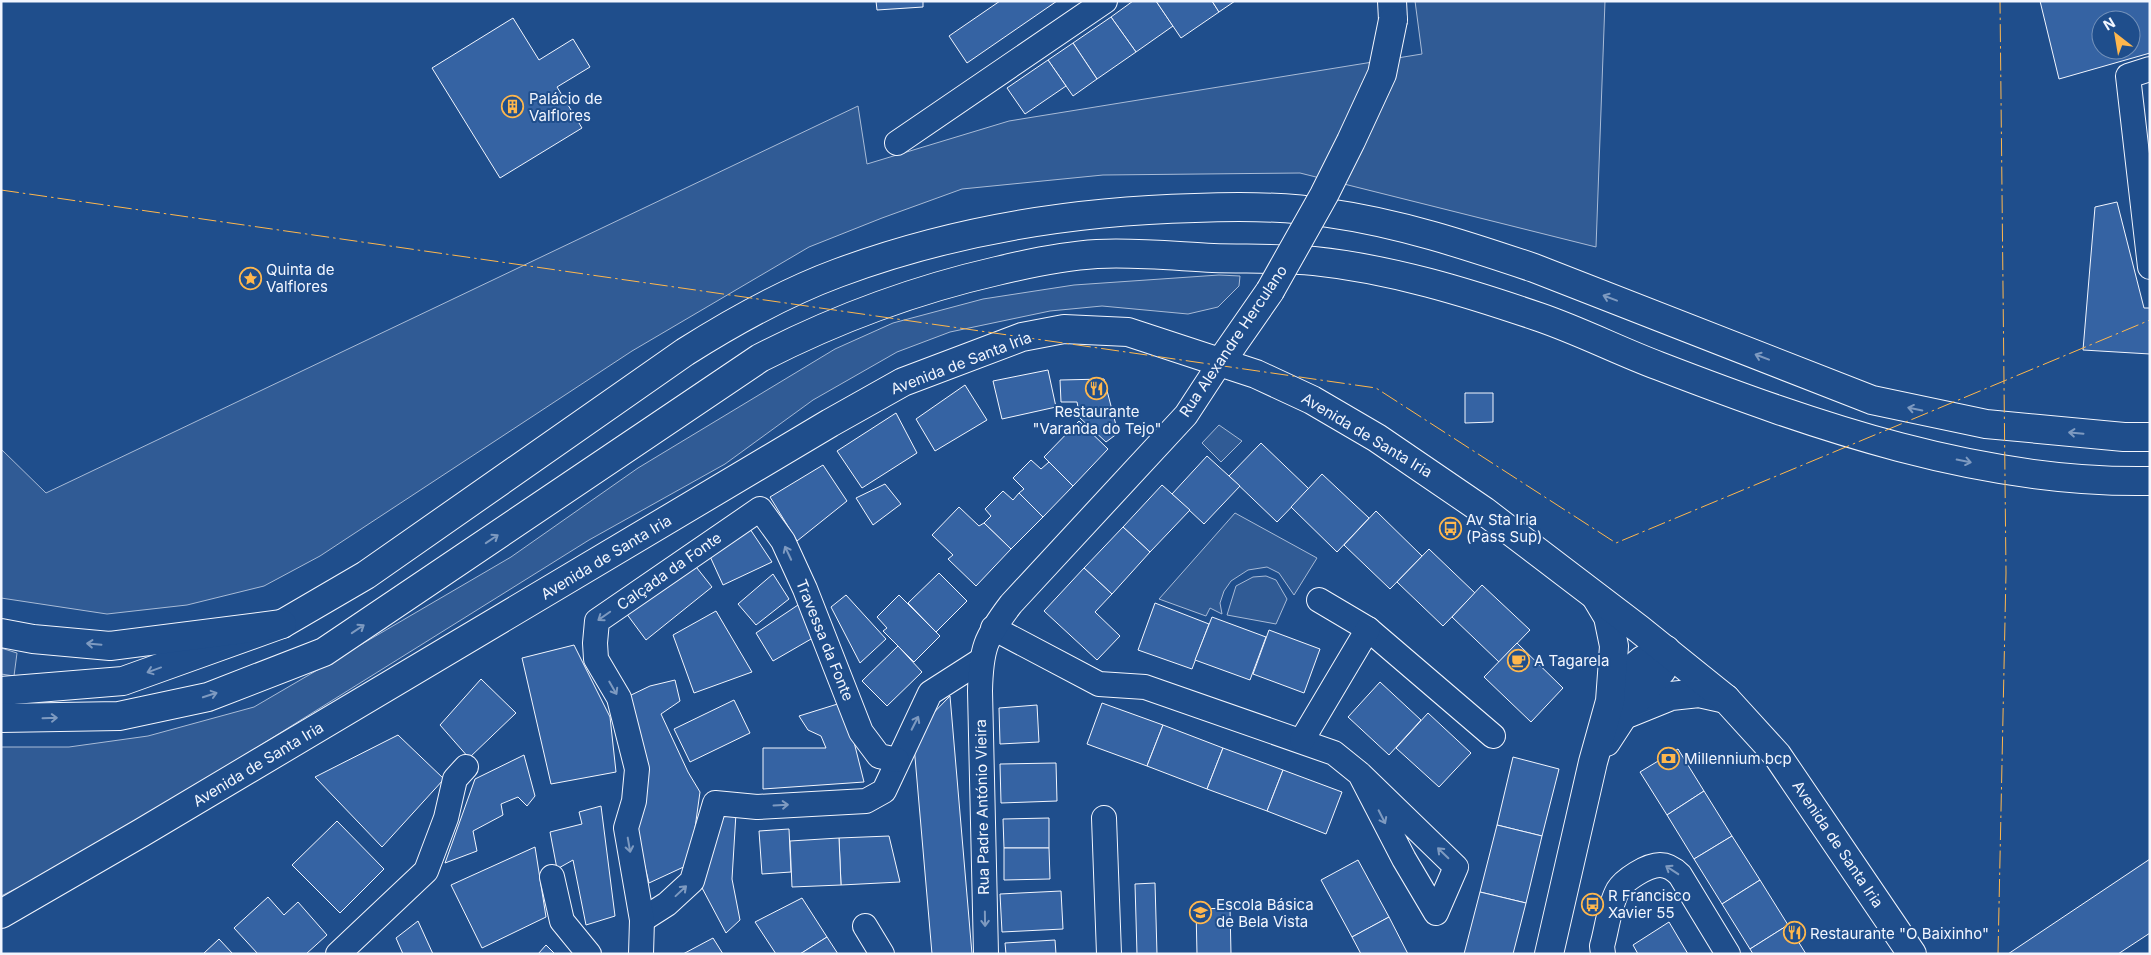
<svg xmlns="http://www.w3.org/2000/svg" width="2151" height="955" font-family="Inter,sans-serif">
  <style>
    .built { fill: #305b95; stroke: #a8bbd7 }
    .building { fill: #3563a3; stroke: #f2f6ff; fill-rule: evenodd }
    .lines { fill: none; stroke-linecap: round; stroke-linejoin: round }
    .minor-casing { stroke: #f2f6ff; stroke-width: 26 }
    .tertiary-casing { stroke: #f2f6ff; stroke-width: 30 }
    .secondary-casing { stroke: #f2f6ff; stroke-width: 30 }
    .trunk-casing { stroke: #f2f6ff; stroke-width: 30 }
    .motorway-casing { stroke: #f2f6ff; stroke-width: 30 }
    .minor { stroke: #1f4e8c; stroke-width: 24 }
    .tertiary { stroke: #1f4e8c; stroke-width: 28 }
    .secondary { stroke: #1f4e8c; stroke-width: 28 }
    .trunk { stroke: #1f4e8c; stroke-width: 28 }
    .motorway { stroke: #1f4e8c; stroke-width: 28 }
    .secondary-bridge-casing { stroke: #f2f6ff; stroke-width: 30; stroke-linecap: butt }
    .secondary-bridge { stroke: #1f4e8c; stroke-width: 28 }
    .power { stroke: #ffb74d; stroke-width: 1; stroke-dasharray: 18 4 2.5 4; stroke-linecap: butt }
    .oneway { stroke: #7e9ac0 }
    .labels { text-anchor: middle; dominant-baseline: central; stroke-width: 4; stroke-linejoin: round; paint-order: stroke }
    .poi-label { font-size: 15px; fill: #f2f6ff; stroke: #1f4e8c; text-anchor: start }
    .street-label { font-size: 15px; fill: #f2f6ff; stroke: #1f4e8c }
  </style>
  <rect width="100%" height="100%" fill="#1f4e8c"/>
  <g class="built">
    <path d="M1415,1h190l-9,246 -296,-74 -197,2 -141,14 -80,29 -73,29 -177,104 -312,205 -56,30 -77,19 -80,9 -106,-16v-149l45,44 812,-387 9,58 142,-43 413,-67z"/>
    <path d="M1219,275l21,1 -1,10 -21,21 -30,7 -86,-8 -52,5 -100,21 -53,20 -84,48 -88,64 -136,76 -501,313 -87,43v-149h68l79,-11 106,-29 257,-150 127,-89 197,-119 58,-26 90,-24 91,-14z"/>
    <path d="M1219,425l23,16 -21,21 -19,-19z"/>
    <path d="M1235,513l82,45 -23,37 -15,-22 -12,-6 -19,3 -17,11 -7,10 -4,12 2,11 -12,-6 -4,8 -47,-17z"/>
    <path d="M1266,576l10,4 11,19 -11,25 -49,-9 9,-29 17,-9z"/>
    <path d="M1,648l16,5 -3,23 -13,-2z"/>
  </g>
  <g class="building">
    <path d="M876,1h47v6l-46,3z"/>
    <path d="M1000,1h57l-90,62 -18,-27z"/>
    <path d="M1133,1h23l17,25 -37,26 -25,-35z"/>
    <path d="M1156,1h56l7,11 -38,26z"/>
    <path d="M1212,1h23l-16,11z"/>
    <path d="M2040,1h110v52l-91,26zM2101,20h30v30h-30z"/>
    <path d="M1111,17l25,35 -39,27 -24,-36z"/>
    <path d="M513,18l26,42 34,-21 17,28 -33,20 25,41 -82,50 -68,-110z"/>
    <path d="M1073,43l24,36 -24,17 -25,-36z"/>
    <path d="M1048,60l18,26 -41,28 -18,-26z"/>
    <path d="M2117,202l27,106h6v46l-67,-4 12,-143z"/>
    <path d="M1048,370l8,37 -54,12 -9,-38z"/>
    <path d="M1104,379l14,54 -12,9 -26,-24 -3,-16h-16l-1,-22z"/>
    <path d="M965,385l22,35 -52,31 -19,-32z"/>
    <path d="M1465,393h28v29l-28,1z"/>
    <path d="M896,413l21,40 -55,35 -25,-37z"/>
    <path d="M1079,421l29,28 -35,37 -29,-29z"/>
    <path d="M1261,443l48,46 -32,33 -48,-46z"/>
    <path d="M1207,456l33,30 -36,38 -32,-30z"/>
    <path d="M1031,460l10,9 8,-7 24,24 -30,31 -24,-24 5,-4 -11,-11z"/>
    <path d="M823,465l24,36 -50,40 -27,-44z"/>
    <path d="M1322,474l47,44 -32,34 -46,-45z"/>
    <path d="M885,484l16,20 -28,21 -17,-27z"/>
    <path d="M1162,485l28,25 -40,42 -27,-25z"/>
    <path d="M1003,491l10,9 6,-7 24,24 -32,32 -27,-26 7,-7 -6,-7z"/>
    <path d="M959,507l20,19 5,-3 27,26 -35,37 -28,-27 5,-4 -21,-20z"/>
    <path d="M1376,511l46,45 -32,33 -46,-44z"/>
    <path d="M1123,527l27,25 -38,42 -28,-26z"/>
    <path d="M750,529l22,33 -49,23 -15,-33z"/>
    <path d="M1429,549l46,44 -32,33 -46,-44z"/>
    <path d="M693,563l19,24 -66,53 -20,-27z"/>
    <path d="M1084,568l28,26 -17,18 25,24 -23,24 -53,-49z"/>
    <path d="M939,573l28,28 -31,31 -28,-29z"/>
    <path d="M773,574l16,25 -33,26 -18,-21z"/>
    <path d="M1482,585l48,45 -31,32 -47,-45z"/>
    <path d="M846,595l40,44 -26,24 -29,-56z"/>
    <path d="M899,595l41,41 -26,26 -31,-31 4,-3 -10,-11z"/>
    <path d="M801,603l17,32 -45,26 -17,-28z"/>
    <path d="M1155,603l54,21 -17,45 -54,-19z"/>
    <path d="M716,611l36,61 -58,21 -21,-58z"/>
    <path d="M1212,617l54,20 -16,43 -55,-20z"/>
    <path d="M1269,630l51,19 -16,44 -51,-19z"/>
    <path d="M1517,643l46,45 -32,34 -47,-45z"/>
    <path d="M574,645l36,72 6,55 -65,12 -29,-126z"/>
    <path d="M898,646l24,26 -35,34 -25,-25z"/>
    <path d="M481,679l35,34 -47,45 -29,-33z"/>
    <path d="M675,680l5,21 -19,13 27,58 12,20 -10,72 -41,19 -14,-56 -6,-131 21,-10z"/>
    <path d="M1380,682l41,38 -32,35 -41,-38z"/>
    <path d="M950,696l22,258h-40l-19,-220z"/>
    <path d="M734,700l16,33 -60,29 -16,-33z"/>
    <path d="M844,702l20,80 -101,7v-41h63l-5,-12 -13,-6 -9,-14z"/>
    <path d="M1102,703l61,22 -16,41 -60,-22z"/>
    <path d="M1037,705l2,37 -39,2 -1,-36z"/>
    <path d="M1428,713l43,40 -32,34 -43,-39z"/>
    <path d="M1163,725l60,23 -16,41 -60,-23z"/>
    <path d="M398,735l46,44 -62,68 -67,-70z"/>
    <path d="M1223,748l60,22 -16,41 -60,-22z"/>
    <path d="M1678,749l26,42 -37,24 -27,-43z"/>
    <path d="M524,755l11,41 -8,10 -9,-9 -17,7 2,11 -30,16 4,20 -32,12 30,-84z"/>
    <path d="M1513,757l46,12 -17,67 -45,-11z"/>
    <path d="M1056,763l1,38 -56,2 -1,-39z"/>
    <path d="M1283,770l59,22 -16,42 -59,-23z"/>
    <path d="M1704,791l28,45 -38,23 -27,-44z"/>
    <path d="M601,806l14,110 -29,9 -13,-65 -16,9 -7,-37 32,-8 -3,-12z"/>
    <path d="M720,812l16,1 -4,66 8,41 -14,13 -25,-47z"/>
    <path d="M1049,818v30h-45l-1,-29z"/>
    <path d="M337,821l47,48 -44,44 -48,-48z"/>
    <path d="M1497,825l45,11 -16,67 -46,-11z"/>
    <path d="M789,829l2,43 -29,2 -3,-43z"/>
    <path d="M889,836l11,46 -59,3 -2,-47z"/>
    <path d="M1732,836l28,44 -38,24 -28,-45z"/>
    <path d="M839,838l2,47 -49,2 -2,-46z"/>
    <path d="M535,847l11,70 -64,31 -31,-63z"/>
    <path d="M1004,848h45l1,31 -46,1z"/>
    <path d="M2150,859v74l-32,21h-110z"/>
    <path d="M1358,860l31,57 -37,20 -31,-57z"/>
    <path d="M1760,880l28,45 -38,24 -28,-45z"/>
    <path d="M1155,883l2,71h-20l-2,-70z"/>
    <path d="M1061,891l2,38 -61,3 -2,-38z"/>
    <path d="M1480,892l46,11 -13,51h-49z"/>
    <path d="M268,897l16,18 14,-13 29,33 -21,19h-48l-24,-26z"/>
    <path d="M802,898l25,39 -27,17h-24l-21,-32z"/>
    <path d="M1230,908l1,46h-34l-1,-45z"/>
    <path d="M1389,917l19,37h-47l-9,-17z"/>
    <path d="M418,921l15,33h-30l-7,-16z"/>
    <path d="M1669,922l19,32h-50l-5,-9z"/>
    <path d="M1788,925l18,29h-53l-3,-5z"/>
    <path d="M827,937l11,17h-38z"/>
    <path d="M713,938l10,16h-40z"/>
    <path d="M219,939l14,15h-30z"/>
    <path d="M1055,940l1,14h-50l-1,-11z"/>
    <path d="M546,945l9,9h-17z"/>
  </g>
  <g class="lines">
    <defs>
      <g id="minor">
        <path d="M2150,69l-22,7 22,191"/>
        <path d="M897,143l208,-142"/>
        <path d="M1319,600l49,29 125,107"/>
        <path d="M993,628l106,56 46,3 189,66 26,21 96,93 -20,46 -32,-54 -44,-85"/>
        <path d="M1302,740l66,-111"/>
        <path d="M1104,818l5,136"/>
        <path d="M552,877l10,44 27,33"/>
        <path d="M642,920l25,-16 25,-23 23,-78 42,4 109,-6 18,-10 46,-98 50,-32"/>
        <path d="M865,926l17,28"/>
        <path d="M338,954l88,-83 20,-53 9,-39 11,-12"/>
        <path d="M641,954l1,-34 -16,-92 8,-27 3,-32 -18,-71 -23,-39 -1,-16 2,-22 163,-112 23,32 22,48 56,143 18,24 18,4"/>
        <path d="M986,954l-6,-263c1,-42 5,-53 31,-87l175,-189 34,-52"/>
        <path d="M1603,954l-1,-8c5,-17 7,-40 16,-56 6,-10 29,-25 42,-25 8,0 14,4 20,10l48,79"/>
      </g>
      <g id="tertiary">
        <path d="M1629,713l42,-17 28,-3 27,6"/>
        <path d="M1606,742l17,-26 39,-46 4,-20c-34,10 -36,23 -55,50"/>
        <path d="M1549,954l44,-192 17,-61 4,-55 -6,-29 -12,-20"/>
      </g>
      <g id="secondary">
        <path d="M1392,1l1,19"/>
        <path d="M1220,363l50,-72"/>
        <path d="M1,914l140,-81 689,-410 73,-41 119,-45 42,-8 64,3 128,42 56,26 65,38 107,73 155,118 87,70 51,56 135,199"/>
      </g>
      <g id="trunk">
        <path d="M1,691l122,-10 159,-57 84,-49 319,-223c49,-31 99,-59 153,-79 113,-42 237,-62 357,-65 45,-2 89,-2 133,5 71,10 138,32 206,55l338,132 114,24 138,13h26"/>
        <path d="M1,718l118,-2 89,-19 116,-45 436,-294c76,-39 154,-68 237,-87 33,-8 66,-15 100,-17 39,-2 77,2 116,4 34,1 67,0 101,3 77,8 152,31 225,56 41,14 80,34 120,49 156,60 322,118 491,115"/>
      </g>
      <path id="motorway" d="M1,633l32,6 77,7 172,-22"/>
    </defs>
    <use href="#minor" class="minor-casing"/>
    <use href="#tertiary" class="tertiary-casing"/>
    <use href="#secondary" class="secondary-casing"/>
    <use href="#trunk" class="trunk-casing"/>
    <use href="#motorway" class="motorway-casing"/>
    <use href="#minor" class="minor"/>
    <use href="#tertiary" class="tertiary"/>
    <use href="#secondary" class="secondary"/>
    <use href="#trunk" class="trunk"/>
    <use href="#motorway" class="motorway"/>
    <defs>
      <path id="secondary-bridge" d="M1270,291l54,-96 27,-54 31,-67 11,-54"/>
    </defs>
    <use href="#secondary-bridge" class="secondary-bridge-casing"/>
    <use href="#secondary-bridge" class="secondary-bridge"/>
    <g class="power">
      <path d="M1,190l1375,198 240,155 534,-223"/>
      <path d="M1998,954l8,-381 -6,-572"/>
    </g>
  </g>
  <defs><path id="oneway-shaft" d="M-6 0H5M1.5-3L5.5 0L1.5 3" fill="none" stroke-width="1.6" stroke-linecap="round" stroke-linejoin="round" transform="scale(1.25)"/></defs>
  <g class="oneway">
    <use href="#oneway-shaft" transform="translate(1610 298) rotate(-159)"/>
    <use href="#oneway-shaft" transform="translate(1762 357) rotate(-159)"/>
    <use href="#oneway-shaft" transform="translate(1915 409) rotate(-168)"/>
    <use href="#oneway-shaft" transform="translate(2076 433) rotate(-175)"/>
    <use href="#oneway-shaft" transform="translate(1964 461) rotate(11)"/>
    <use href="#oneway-shaft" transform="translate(492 539) rotate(-34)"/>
    <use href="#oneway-shaft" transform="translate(788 553) rotate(-115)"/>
    <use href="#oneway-shaft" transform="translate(604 616) rotate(145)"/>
    <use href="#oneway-shaft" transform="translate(358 629) rotate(-34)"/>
    <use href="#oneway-shaft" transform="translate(94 644) rotate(-175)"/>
    <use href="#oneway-shaft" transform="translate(154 670) rotate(160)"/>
    <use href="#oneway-shaft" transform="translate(613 688) rotate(60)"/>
    <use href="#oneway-shaft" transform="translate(210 695) rotate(-18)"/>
    <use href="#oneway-shaft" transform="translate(50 718) rotate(-2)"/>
    <use href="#oneway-shaft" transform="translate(915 723) rotate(-63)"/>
    <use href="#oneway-shaft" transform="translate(781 805) rotate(-3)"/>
    <use href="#oneway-shaft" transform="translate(1382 817) rotate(63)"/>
    <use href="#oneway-shaft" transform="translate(629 845) rotate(80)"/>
    <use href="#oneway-shaft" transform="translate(1443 853) rotate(-136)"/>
    <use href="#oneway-shaft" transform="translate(1672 870) rotate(-147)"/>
    <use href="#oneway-shaft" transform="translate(681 891) rotate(-43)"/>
    <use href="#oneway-shaft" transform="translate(985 919) rotate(89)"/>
  </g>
  <defs>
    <symbol id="building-ring" viewBox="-11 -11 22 22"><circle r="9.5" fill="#1f4e8c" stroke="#ffb74d" stroke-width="1.5"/><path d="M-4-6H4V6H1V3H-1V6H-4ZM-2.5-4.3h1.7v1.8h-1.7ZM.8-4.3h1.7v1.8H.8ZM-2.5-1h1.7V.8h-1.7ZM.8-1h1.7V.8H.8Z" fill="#ffb74d"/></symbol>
    <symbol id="sight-ring" viewBox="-11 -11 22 22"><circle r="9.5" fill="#1f4e8c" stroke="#ffb74d" stroke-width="1.5"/><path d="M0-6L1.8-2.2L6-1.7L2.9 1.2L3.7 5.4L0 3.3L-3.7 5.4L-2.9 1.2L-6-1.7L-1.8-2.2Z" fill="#ffb74d"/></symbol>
    <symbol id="restaurant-ring" viewBox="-11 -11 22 22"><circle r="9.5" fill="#1f4e8c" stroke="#ffb74d" stroke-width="1.5"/><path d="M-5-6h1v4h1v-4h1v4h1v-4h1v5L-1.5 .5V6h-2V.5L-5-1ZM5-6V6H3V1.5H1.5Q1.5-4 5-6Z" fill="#ffb74d"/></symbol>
    <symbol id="bus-ring" viewBox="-11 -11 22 22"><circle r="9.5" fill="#1f4e8c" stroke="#ffb74d" stroke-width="1.5"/><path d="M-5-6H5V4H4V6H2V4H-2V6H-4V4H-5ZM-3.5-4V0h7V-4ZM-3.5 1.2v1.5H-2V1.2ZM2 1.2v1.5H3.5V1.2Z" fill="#ffb74d"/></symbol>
    <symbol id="cafe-ring" viewBox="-11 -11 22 22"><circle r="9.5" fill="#1f4e8c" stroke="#ffb74d" stroke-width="1.5"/><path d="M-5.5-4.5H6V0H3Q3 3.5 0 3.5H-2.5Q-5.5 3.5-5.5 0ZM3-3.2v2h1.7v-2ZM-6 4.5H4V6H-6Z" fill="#ffb74d"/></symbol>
    <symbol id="bank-ring" viewBox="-11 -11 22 22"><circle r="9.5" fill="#1f4e8c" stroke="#ffb74d" stroke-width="1.5"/><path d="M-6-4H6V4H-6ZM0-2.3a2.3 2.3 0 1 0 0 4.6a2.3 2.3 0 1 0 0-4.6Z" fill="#ffb74d"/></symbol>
    <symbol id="school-ring" viewBox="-11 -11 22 22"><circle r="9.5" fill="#1f4e8c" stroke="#ffb74d" stroke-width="1.5"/><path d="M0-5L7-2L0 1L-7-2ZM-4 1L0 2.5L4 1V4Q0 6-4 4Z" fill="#ffb74d"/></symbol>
  </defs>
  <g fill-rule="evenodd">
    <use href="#building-ring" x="500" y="94" width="25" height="25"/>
    <use href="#sight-ring" x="238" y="266" width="25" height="25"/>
    <use href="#restaurant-ring" x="1084" y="376" width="25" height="25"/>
    <use href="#bus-ring" x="1438" y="516" width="25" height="25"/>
    <use href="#cafe-ring" x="1506" y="648" width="25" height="25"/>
    <use href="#bank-ring" x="1656" y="746" width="25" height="25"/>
    <use href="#bus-ring" x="1580" y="892" width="25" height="25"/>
    <use href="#school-ring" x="1188" y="900" width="25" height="25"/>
    <use href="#restaurant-ring" x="1782" y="920" width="25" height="25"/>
  </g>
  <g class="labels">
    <g class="poi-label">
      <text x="529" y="98">Palácio de<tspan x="529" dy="17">Valflores</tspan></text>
      <text x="266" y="269">Quinta de<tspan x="266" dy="17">Valflores</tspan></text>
      <text x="1097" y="411" text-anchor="middle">Restaurante<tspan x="1097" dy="17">"Varanda do Tejo"</tspan></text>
      <text x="1466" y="519">Av Sta Iria<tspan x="1466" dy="17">(Pass Sup)</tspan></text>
      <text x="1534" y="660">A Tagarela</text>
      <text x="1684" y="758">Millennium bcp</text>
      <text x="1608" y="895">R Francisco<tspan x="1608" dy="17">Xavier 55</tspan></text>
      <text x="1216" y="904">Escola Básica<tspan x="1216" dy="17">de Bela Vista</tspan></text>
      <text x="1810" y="933">Restaurante "O Baixinho"</text>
    </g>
    <g class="street-label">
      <text transform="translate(1233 341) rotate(-56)">Rua Alexandre Herculano</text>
      <text transform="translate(961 363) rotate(-21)">Avenida de Santa Iria</text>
      <text transform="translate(1367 435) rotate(31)">Avenida de Santa Iria</text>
      <text transform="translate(606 557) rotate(-31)">Avenida de Santa Iria</text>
      <text transform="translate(669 571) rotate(-35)">Calçada da Fonte</text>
      <text transform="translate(825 640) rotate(68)">Travessa da Fonte</text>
      <text transform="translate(258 764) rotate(-31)">Avenida de Santa Iria</text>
      <text transform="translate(982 807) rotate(-91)">Rua Padre António Vieira</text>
      <text transform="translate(1838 844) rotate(56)">Avenida de Santa Iria</text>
    </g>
  </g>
  <rect width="2151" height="955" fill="none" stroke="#f2f6ff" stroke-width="5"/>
  <g transform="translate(2116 35) rotate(329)"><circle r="24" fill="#1f4e8c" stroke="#7391ba"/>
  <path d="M0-4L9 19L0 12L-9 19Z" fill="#ffb74d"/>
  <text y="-8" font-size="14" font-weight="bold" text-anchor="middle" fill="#f2f6ff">N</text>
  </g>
</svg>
